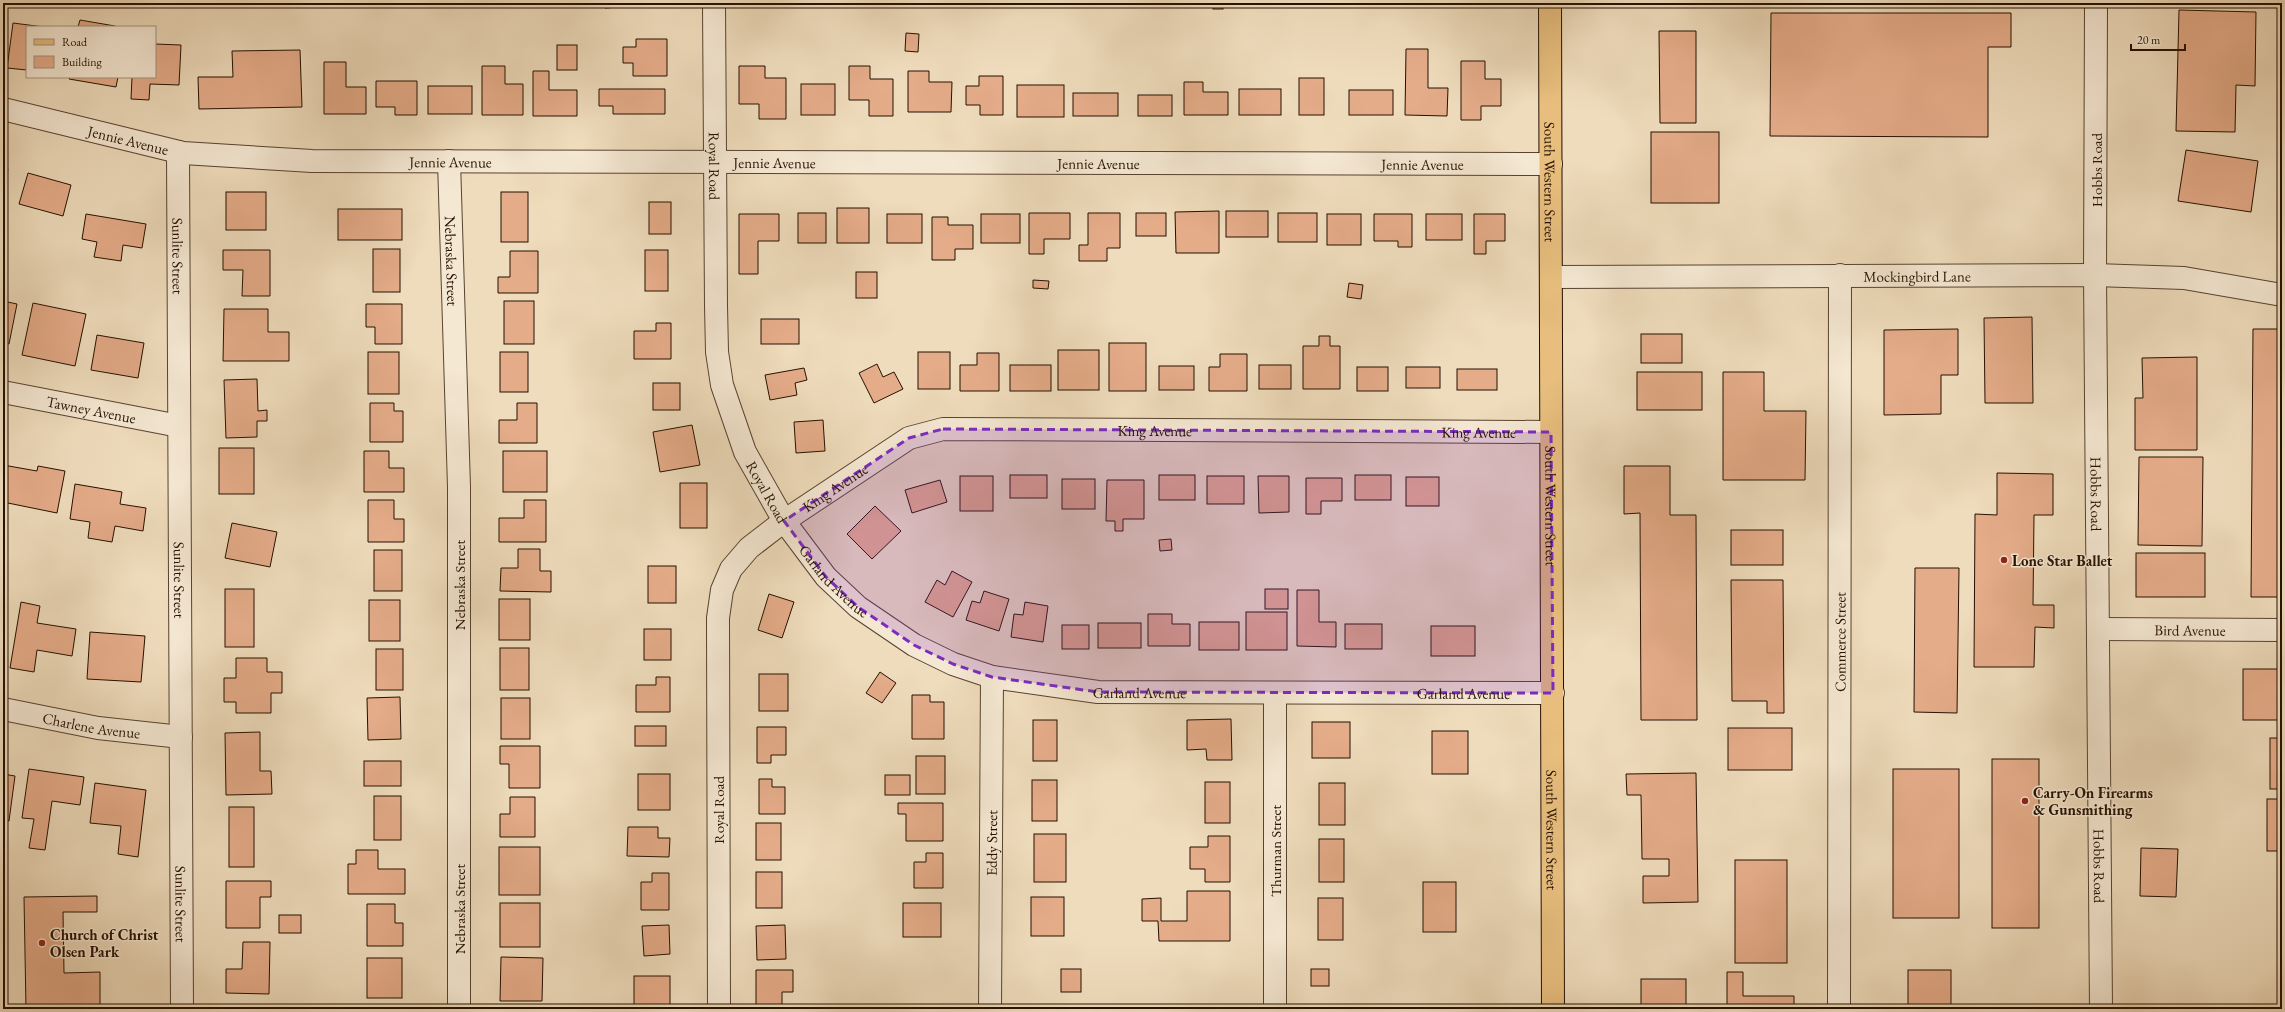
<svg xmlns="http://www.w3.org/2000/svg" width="2285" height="1012" font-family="'EB Garamond',serif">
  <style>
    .building { fill: #e5ac89; stroke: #251000 }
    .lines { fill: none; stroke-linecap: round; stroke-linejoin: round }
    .minor-casing { stroke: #58432f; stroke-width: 24 }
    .major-casing { stroke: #251000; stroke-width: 24 }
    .minor { stroke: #f5e8d3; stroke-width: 22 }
    .major { stroke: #e8be7e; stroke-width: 22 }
    .marked { fill: #7b2cbf; fill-opacity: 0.2; stroke: #7b2cbf; stroke-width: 3; stroke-dasharray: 8 5; stroke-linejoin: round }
    .poi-dot { fill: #8f2418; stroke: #f5e8d3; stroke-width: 1.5 }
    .labels { text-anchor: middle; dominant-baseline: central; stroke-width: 3; stroke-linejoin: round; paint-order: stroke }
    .street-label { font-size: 15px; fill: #251000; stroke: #f5e8d3 }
    .poi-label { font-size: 15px; font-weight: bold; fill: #251000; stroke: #f5e8d3; text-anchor: start }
  </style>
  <rect width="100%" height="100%" fill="#efdcbc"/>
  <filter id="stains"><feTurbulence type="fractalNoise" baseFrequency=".005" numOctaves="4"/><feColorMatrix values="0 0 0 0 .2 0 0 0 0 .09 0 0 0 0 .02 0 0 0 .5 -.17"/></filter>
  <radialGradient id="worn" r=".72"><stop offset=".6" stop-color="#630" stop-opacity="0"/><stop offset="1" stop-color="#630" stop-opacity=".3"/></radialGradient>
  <g class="building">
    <path d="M3,3h4l-4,12z"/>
    <path d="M604,3h16v4l-15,1z"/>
    <rect x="1213" y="3" width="10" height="6"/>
    <path d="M2179,10l77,2 -1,74 -19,-1 -1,47 -59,-1z"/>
    <path d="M1771,13h240v34h-23v90l-218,-1z"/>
    <path d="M80,20l35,6 -1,1h-36z"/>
    <path d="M13,23l31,4h-17v43l-20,-2z"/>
    <path d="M1659,31h37v92h-36z"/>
    <path d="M906,33l13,1 -1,18 -13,-1z"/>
    <path d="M636,39h31v37h-34v-13h-10v-16h13z"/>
    <path d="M155,44l26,1 -2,40 -29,-1 -1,16 -18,-1 1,-22h23z"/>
    <rect x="557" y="45" width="20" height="25"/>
    <path d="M1406,49h22v39h20l-1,28 -42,-1z"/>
    <path d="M300,50l2,57 -103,2 -1,-32h35l-1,-26z"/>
    <path d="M1461,61h24v18h16v27h-20v14h-20z"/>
    <path d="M324,62h22v25h20v27h-42z"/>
    <path d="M482,66h23v18h18v31h-41z"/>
    <path d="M739,66h26v12h21v41h-27v-15h-20z"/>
    <path d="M849,66h21v13h23v37h-24v-16h-20z"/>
    <path d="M533,71h16v19h28v26h-44z"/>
    <path d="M908,71h21v11h23l-1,30h-43z"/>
    <path d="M979,76h24v39h-23v-10h-14v-19h13z"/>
    <path d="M70,77h48l-2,10 -47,-8z"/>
    <rect x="1299" y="78" width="25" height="37"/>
    <path d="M376,81h41v34h-22v-8h-19z"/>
    <path d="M1184,82h19v10h25v23h-44z"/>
    <rect x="801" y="84" width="34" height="31"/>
    <rect x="1017" y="85" width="47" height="32"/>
    <rect x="428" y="86" width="44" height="28"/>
    <path d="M599,89h66v25h-52v-8h-14z"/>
    <rect x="1239" y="89" width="42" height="26"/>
    <rect x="1349" y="90" width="44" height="25"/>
    <rect x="1073" y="93" width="45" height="23"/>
    <rect x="1138" y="95" width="34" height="21"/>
    <rect x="1651" y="132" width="68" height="71"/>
    <path d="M2186,150l72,11 -7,51 -73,-11z"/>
    <path d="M3,167l5,2 -5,17z"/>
    <path d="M28,173l43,12 -8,31 -44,-12z"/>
    <rect x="226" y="192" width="40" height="38"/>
    <rect x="501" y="192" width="27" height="50"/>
    <rect x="649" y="202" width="22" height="32"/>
    <rect x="837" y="208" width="32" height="35"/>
    <rect x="338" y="209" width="64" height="31"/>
    <path d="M1219,211v42h-43l-1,-41z"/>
    <rect x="1226" y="211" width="42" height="26"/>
    <rect x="798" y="213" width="28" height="30"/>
    <path d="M1029,213h41v26h-26v15h-15z"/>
    <path d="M1088,213h32v35h-13v13h-28v-16h9z"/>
    <rect x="1136" y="213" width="30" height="23"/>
    <rect x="1278" y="213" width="39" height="29"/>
    <path d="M86,214l60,10 -4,24 -19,-3 -2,16 -27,-4 3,-15 -15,-3z"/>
    <path d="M739,214h40v27h-21v33h-19z"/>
    <rect x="887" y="214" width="35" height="29"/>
    <rect x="981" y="214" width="39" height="29"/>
    <rect x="1327" y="214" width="34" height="31"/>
    <path d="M1374,214h38v33h-14v-6h-24z"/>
    <rect x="1426" y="214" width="36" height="26"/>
    <path d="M1474,214h31v27h-19v13h-12z"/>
    <path d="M932,217h16v8h25v24h-18v11h-23z"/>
    <rect x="373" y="249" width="27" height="43"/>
    <path d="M223,250h47v46h-28l1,-26h-20z"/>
    <rect x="645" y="250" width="23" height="41"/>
    <path d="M510,251h28v42h-40v-16h12z"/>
    <rect x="856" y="272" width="21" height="26"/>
    <path d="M1033,280l16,1 -1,8 -15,-1z"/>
    <path d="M1349,283l14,2 -2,14 -14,-2z"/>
    <path d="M3,301l14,3 -8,40 -6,-2z"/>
    <rect x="504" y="301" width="30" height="43"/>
    <path d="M33,303l53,11 -11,52 -53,-11z"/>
    <path d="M366,304h36v40h-27v-17h-9z"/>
    <path d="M224,309h44v23h21v29h-66z"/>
    <path d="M2032,317l1,86h-48l-1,-85z"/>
    <rect x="761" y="319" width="38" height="25"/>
    <path d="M656,323h15v36h-37v-28h22z"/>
    <path d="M1958,329v46h-17v39l-57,1v-85z"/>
    <path d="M2253,329h29v268h-31z"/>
    <rect x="1641" y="334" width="41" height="29"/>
    <path d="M97,335l47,8 -6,35 -47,-8z"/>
    <path d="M1319,336h11v10h10v43h-37v-43h16z"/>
    <rect x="1109" y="343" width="37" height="48"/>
    <rect x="1058" y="350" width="41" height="40"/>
    <rect x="368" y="352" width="31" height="42"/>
    <rect x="500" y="352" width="28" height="40"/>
    <rect x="918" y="352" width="32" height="37"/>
    <path d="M977,353h22v38h-39v-26h17z"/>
    <path d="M1220,354h27v37h-38v-24h11z"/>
    <path d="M2197,357v93h-62v-52h8l-1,-40z"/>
    <path d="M877,364l6,13 11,-5 9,17 -29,14 -15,-30z"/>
    <rect x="1010" y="365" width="41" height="26"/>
    <rect x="1259" y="365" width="32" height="24"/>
    <rect x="1159" y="366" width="35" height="24"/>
    <rect x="1357" y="367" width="31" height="24"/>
    <rect x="1406" y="367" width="34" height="21"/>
    <path d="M804,368l3,12 -12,3 2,12 -27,5 -5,-25z"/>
    <rect x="1457" y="369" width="40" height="21"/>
    <rect x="1637" y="372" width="65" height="38"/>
    <path d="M1723,372h41v39h42l-1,69h-82z"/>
    <path d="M257,379l1,32 9,-1v11h-10v16l-31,1 -2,-58z"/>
    <rect x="653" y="383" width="27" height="27"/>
    <path d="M370,403h24v8h9v31h-33z"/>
    <path d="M517,403h20v40h-38v-23h18z"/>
    <path d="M823,420l2,31 -29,2 -2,-31z"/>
    <path d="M692,425l8,40 -40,7 -7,-40z"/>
    <rect x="219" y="448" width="35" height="46"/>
    <path d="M364,451h25v17h15v24h-40z"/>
    <rect x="503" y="451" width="44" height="41"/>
    <path d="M2139,457h64l-1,89 -64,-1z"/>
    <path d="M3,465l34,6 1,-5 27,5 -8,42 -54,-11z"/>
    <path d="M1624,466h46v49h26l1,205h-56l-1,-207 -16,1z"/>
    <path d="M1997,473l56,1v41h-19l-1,90h21v23l-19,-1 -1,40h-60l1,-153 22,1z"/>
    <rect x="1010" y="475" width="37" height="23"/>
    <rect x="1159" y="475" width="36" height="25"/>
    <rect x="1355" y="475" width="36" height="25"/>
    <rect x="960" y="476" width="33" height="35"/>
    <rect x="1207" y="476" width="37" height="28"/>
    <path d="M1258,476h31v36l-30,1z"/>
    <rect x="1406" y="477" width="33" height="29"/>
    <path d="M1306,478h36v23h-21v13h-15z"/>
    <rect x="1062" y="479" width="33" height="30"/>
    <path d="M940,480l7,22 -35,11 -7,-23z"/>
    <path d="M1107,480h37v39h-21v12h-8v-10h-9z"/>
    <rect x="680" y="483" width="27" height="45"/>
    <path d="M75,484l47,8 -2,12 26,4 -3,23 -28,-5 -3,16 -24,-4 2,-16 -20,-3z"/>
    <path d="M368,500h26v19h10v23h-36z"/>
    <path d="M524,500h22v42h-47v-24h25z"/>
    <path d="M875,506l26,25 -29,28 -25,-25z"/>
    <path d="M232,523l45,9 -7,35 -45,-9z"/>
    <rect x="1731" y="530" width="52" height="35"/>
    <path d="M1171,539l1,11 -12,1 -1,-11z"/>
    <path d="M518,549h22v22h11v21l-51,-1 1,-23h17z"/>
    <rect x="374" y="550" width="28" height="41"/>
    <rect x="2136" y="553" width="69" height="44"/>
    <rect x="648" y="566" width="28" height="37"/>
    <path d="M1915,568h44l-2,145 -43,-1z"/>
    <path d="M952,571l20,11 -19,35 -28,-15 12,-22 8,5z"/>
    <path d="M1731,580h52l1,133h-17v-12h-35z"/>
    <rect x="225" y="589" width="29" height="58"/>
    <rect x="1265" y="589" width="23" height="20"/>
    <path d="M1297,590h22v32h17v25l-39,-1z"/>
    <path d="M984,591l25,8 -10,32 -33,-11 6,-19 8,2z"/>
    <path d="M769,594l25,8 -12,36 -24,-8z"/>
    <rect x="499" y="599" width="31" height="41"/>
    <rect x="369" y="600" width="31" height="41"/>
    <path d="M21,602l19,4 -3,17 39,6 -4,27 -35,-6 -3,22 -24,-4z"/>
    <path d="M1025,602l23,4 -5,36 -32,-5 3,-23 9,1z"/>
    <rect x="1246" y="612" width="41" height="38"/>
    <path d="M1148,614h24v10h18v22h-42z"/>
    <rect x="1199" y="622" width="40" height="28"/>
    <rect x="1098" y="623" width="43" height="25"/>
    <rect x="1345" y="624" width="37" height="25"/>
    <rect x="1062" y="625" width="27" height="24"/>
    <rect x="1431" y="626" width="44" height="30"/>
    <rect x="644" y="629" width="27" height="31"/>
    <path d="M90,632l55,4 -4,46 -54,-3z"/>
    <rect x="500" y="648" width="29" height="42"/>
    <rect x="376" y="649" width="27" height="41"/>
    <path d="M236,658h31v14h15v21h-11v20h-35v-11h-12v-24h12z"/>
    <rect x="2243" y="669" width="39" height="51"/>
    <path d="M880,672l16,11 -14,20 -16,-10z"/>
    <rect x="759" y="674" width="29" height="37"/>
    <path d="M656,677h14v35h-34v-27h20z"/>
    <path d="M912,695h18v7h14v37h-32z"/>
    <path d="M400,697l1,42 -33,1 -1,-42z"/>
    <rect x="501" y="698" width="29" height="41"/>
    <path d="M1231,719l1,41h-25l-1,-11 -19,1v-30z"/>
    <rect x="1033" y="720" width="24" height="41"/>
    <rect x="1312" y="722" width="38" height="36"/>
    <rect x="635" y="726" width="31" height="20"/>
    <path d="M757,727h29v28h-15v8h-14z"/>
    <rect x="1728" y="728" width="64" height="42"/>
    <rect x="1432" y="731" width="36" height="43"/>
    <path d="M260,732v39h11l1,23 -46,1 -1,-62z"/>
    <rect x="2270" y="738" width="12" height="51"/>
    <path d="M500,746h40v42h-31v-24h-9z"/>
    <rect x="916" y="756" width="29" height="38"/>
    <rect x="1992" y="759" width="47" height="169"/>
    <rect x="364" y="761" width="37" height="25"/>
    <path d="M29,769l55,8 -4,28 -28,-4 -7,49 -16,-2 5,-29 -12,-1z"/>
    <rect x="1893" y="769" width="66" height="149"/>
    <path d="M1696,773l2,129 -55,1v-27h26v-17h-27l-1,-64h-14l-1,-21z"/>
    <path d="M3,774l12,2 -6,45 -6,-1z"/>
    <rect x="638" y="774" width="32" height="36"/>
    <rect x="885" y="775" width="25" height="20"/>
    <path d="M759,779h13v8h13v27h-26z"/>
    <rect x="1032" y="780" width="25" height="41"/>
    <rect x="1205" y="782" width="25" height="41"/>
    <path d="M95,783l51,7 -8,67 -20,-3 3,-28 -31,-3z"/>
    <rect x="1319" y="783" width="26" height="42"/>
    <rect x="374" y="796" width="27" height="44"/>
    <path d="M510,797h25v40h-35v-23h10z"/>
    <rect x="2267" y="799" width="15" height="52"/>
    <path d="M898,803h45v38h-37v-27h-8z"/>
    <rect x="229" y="807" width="25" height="60"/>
    <rect x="756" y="823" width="25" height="37"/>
    <path d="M628,827h30v11h12l-1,19 -42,-1z"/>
    <rect x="1034" y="834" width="32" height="48"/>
    <path d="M1208,836h22v46h-25v-13h-15v-22h18z"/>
    <rect x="1319" y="839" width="25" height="43"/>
    <rect x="499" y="847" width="41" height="48"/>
    <path d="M2141,848l37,1 -2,48 -36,-1z"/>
    <path d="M356,850h22v19h27v25h-57v-30h8z"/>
    <path d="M926,853h17v35h-29v-26h12z"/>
    <rect x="1735" y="860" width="52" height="103"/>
    <rect x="756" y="872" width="26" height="36"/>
    <path d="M652,873h17v37h-28v-28h11z"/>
    <path d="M226,881h45v16h-11v31h-34z"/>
    <rect x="1423" y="882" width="33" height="50"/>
    <path d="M1187,891h43v50h-71l-1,-20h-16v-22l19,-1v23h26z"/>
    <path d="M97,896v16h-34l1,61 36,-1v37h-74l-2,-112z"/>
    <rect x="1031" y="897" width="33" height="39"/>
    <rect x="1318" y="898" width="25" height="42"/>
    <rect x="500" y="903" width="40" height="44"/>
    <rect x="903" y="903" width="38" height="34"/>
    <path d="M367,904h28v19h8v23h-36z"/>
    <rect x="279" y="915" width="22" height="18"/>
    <path d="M669,925l1,29 -26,2 -2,-30z"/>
    <path d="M785,925l1,34 -29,1 -1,-34z"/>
    <path d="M243,942h27l-1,52 -43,-1v-24h16z"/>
    <path d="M501,957l42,1 -1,43h-42z"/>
    <rect x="367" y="958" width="35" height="40"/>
    <rect x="1061" y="969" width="20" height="23"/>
    <rect x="1311" y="969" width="18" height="17"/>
    <path d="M756,970h37v22h-11v14h-26z"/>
    <rect x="1908" y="970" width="43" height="39"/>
    <path d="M1727,972h16v24h51v13h-67z"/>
    <rect x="634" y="976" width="36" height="32"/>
    <rect x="1641" y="979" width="45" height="30"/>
    <path d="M276,1006v3h-22v-2z"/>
    <rect x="2151" y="1007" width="27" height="2"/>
  </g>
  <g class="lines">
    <defs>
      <g id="minor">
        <path id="s1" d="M714,3l2,303 1,46 5,33 23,67 39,69 42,56 32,30 56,38 39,19 39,13 106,15 455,1"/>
        <path id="s2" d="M2096,3l-1,272 6,734"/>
        <path id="s3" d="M3,109l180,44 129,8 1239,3"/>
        <path id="s4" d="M178,152l4,857"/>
        <path id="s5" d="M449,161l10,326v522"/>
        <path id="s6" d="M1551,277l544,-2 89,3 98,17"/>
        <path id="s7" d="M3,392l176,34"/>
        <path id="s8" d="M2099,629l183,1"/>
        <path d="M1275,693v316"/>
        <path id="s9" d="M3,709l95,19 83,9"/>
        <path id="s10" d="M719,1009l-1,-391 4,-28 9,-21 18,-21 35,-27 125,-83 34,-9 608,3"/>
        <path id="s11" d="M990,1009l2,-332"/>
        <path id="s12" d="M1839,1009l1,-734"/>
      </g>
      <g id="major">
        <path id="s13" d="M1550,3l3,1006"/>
      </g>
    </defs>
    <use href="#minor" class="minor-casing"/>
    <use href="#major" class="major-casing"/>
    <use href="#minor" class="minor"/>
    <use href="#major" class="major"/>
  </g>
  <path class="marked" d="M943,429l608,3 2,261 -455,-1 -106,-15 -39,-13 -39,-19 -56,-38 -32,-30 -42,-56 125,-83z"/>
  <g class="poi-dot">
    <circle cx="2004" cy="560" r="4"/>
    <circle cx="2025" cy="801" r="4"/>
    <circle cx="42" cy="943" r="4"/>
  </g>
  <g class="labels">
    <g class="street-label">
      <text stroke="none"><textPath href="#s3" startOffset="129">Jennie Avenue</textPath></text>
      <text stroke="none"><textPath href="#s3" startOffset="453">Jennie Avenue</textPath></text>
      <text stroke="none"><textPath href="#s3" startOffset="777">Jennie Avenue</textPath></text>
      <text stroke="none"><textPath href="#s3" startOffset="1101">Jennie Avenue</textPath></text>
      <text stroke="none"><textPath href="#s3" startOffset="1425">Jennie Avenue</textPath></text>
      <text stroke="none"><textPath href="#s1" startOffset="163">Royal Road</textPath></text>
      <text transform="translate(2096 170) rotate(-90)">Hobbs Road</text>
      <text stroke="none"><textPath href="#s13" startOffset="179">South Western Street</textPath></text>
      <text stroke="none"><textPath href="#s4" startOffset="104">Sunlite Street</textPath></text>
      <text stroke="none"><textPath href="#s5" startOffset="100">Nebraska Street</textPath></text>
      <text stroke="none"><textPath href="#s6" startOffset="366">Mockingbird Lane</textPath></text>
      <text stroke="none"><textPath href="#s7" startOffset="90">Tawney Avenue</textPath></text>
      <text stroke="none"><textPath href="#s10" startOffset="911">King Avenue</textPath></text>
      <text stroke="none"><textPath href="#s10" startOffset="1235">King Avenue</textPath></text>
      <text stroke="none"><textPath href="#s10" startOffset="575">King Avenue</textPath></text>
      <text stroke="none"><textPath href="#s1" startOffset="499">Royal Road</textPath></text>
      <text stroke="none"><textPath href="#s2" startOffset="491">Hobbs Road</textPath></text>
      <text stroke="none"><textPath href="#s13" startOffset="503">South Western Street</textPath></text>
      <text stroke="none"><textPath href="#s1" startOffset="611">Garland Avenue</textPath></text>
      <text stroke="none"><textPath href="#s4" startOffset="428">Sunlite Street</textPath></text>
      <text transform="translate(459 585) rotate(-90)">Nebraska Street</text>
      <text stroke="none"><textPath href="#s8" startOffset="91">Bird Avenue</textPath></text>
      <text stroke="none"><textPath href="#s12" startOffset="367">Commerce Street</textPath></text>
      <text stroke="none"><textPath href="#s1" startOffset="947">Garland Avenue</textPath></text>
      <text stroke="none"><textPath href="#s1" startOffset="1271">Garland Avenue</textPath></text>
      <text stroke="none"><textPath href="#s9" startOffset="90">Charlene Avenue</textPath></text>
      <text transform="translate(718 810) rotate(-90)">Royal Road</text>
      <text stroke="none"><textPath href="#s13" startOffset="827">South Western Street</textPath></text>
      <text stroke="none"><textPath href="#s11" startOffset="166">Eddy Street</textPath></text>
      <text transform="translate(1275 851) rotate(-90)">Thurman Street</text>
      <text stroke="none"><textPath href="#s2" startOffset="863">Hobbs Road</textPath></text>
      <text stroke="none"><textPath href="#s4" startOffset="752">Sunlite Street</textPath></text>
      <text transform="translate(459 909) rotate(-90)">Nebraska Street</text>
    </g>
    <g class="poi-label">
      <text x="2012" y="560">Lone Star Ballet</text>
      <text x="2033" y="792">Carry-On Firearms<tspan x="2033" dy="17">&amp; Gunsmithing</tspan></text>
      <text x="50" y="934">Church of Christ<tspan x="50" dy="17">Olsen Park</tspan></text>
    </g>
  </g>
  <rect width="2285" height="1012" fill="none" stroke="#efdcbc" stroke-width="16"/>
  <rect x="4" y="4" width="2277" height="1004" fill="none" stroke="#251000" stroke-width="2"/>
  <rect x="8" y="8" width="2269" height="996" fill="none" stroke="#251000"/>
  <rect x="26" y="26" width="130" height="52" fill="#f5e8d3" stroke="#a2927f"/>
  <rect x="34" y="39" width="20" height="6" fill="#e8be7e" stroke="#a2927f"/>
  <text x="62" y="46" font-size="12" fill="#251000">Road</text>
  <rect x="34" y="56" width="20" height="12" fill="#e5ac89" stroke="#a2927f"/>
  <text x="62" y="66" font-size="12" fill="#251000">Building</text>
  <path d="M2131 44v6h54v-6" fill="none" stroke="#251000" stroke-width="2"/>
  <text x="2137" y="44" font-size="12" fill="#251000" stroke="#f5e8d3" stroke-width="3" paint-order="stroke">20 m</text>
  <rect width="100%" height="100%" filter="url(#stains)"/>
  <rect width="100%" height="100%" fill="url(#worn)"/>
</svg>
